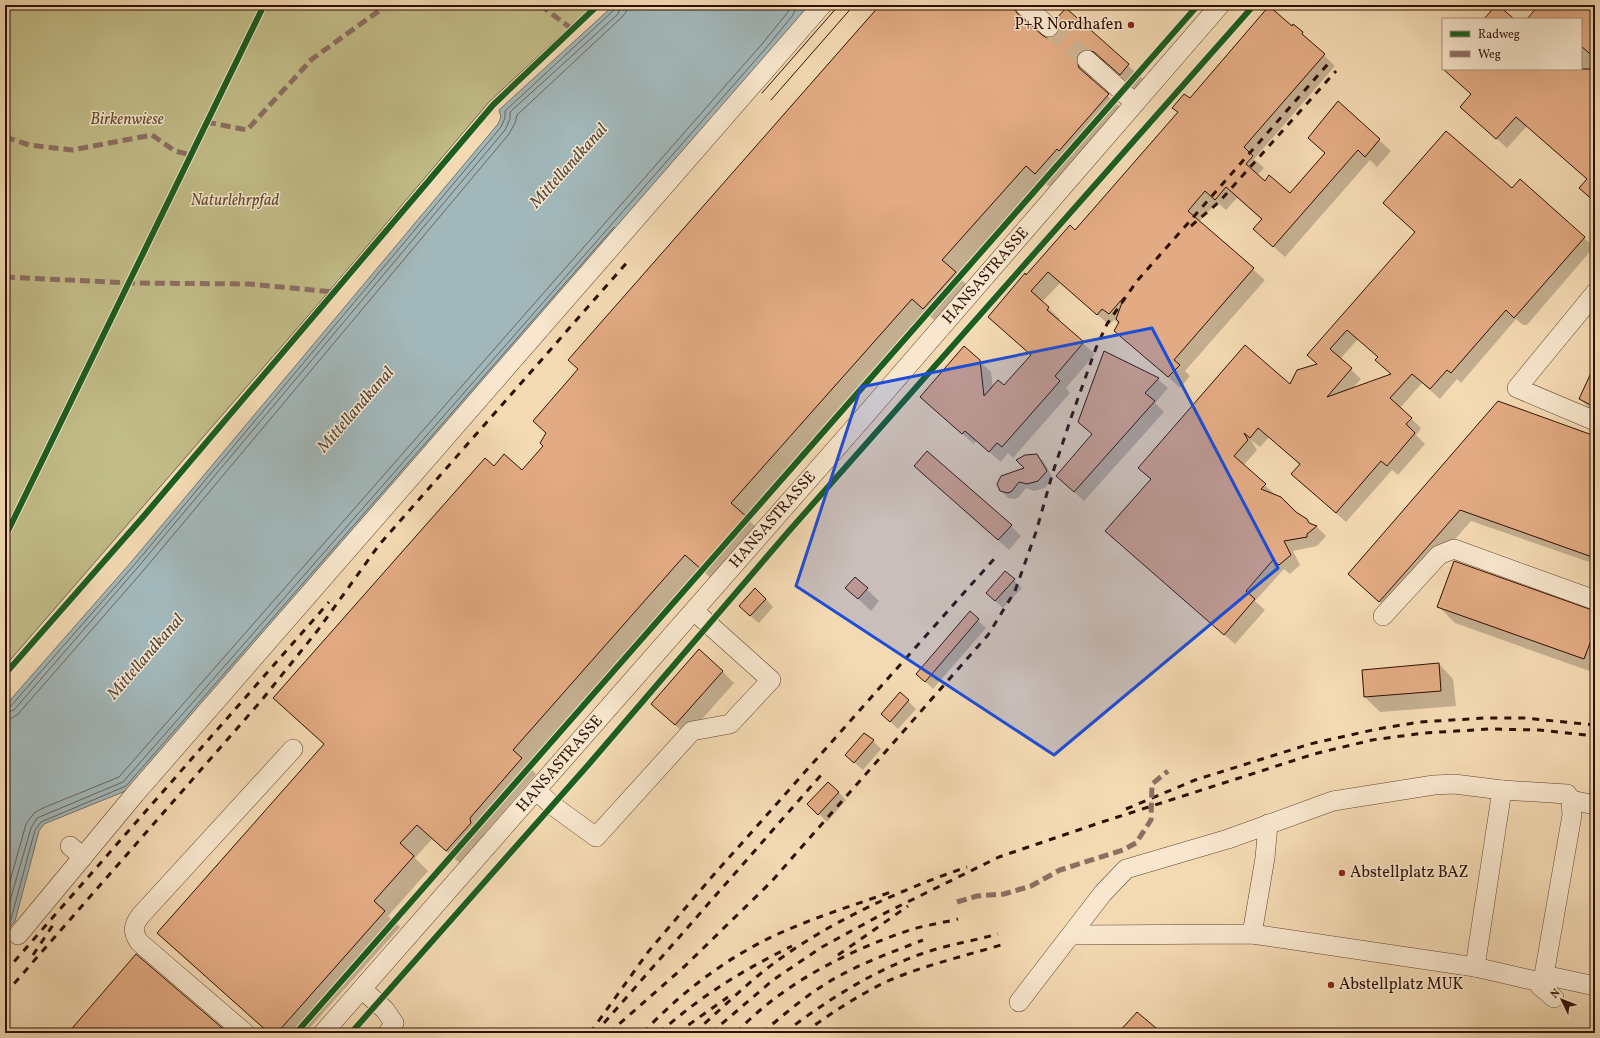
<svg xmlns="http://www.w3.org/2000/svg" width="1600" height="1038" font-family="Vollkorn,serif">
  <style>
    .green { fill: #c2bd88; stroke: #786644 }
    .water { fill: #a2b7b9; stroke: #74746f }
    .shadow { fill: #0003; fill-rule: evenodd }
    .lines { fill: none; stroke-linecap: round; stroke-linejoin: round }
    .shore { stroke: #68645c; stroke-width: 1 }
    .building { fill: #e3ab83; stroke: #2f1000; fill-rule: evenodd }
    .minor-tunnel { stroke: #cdb28f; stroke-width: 19; stroke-dasharray: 19 10; stroke-linecap: butt }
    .minor-casing { stroke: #60422d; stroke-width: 20 }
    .minor { stroke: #f8e7ce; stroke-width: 19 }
    .tram { stroke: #2f1000; stroke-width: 1 }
    .rail { stroke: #2f1000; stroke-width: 3; stroke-dasharray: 7 7; stroke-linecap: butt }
    .quiet { stroke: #8d6e63; stroke-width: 5; stroke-dasharray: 10 5; stroke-linecap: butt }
    .cycleway-casing { stroke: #f8e7ce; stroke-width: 8 }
    .cycleway { stroke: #1b5e20; stroke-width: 6 }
    .marked { fill: #1d4ed8; fill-opacity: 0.2; stroke: #1d4ed8; stroke-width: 3; stroke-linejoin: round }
    .poi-dot { fill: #8f2418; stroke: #f8e7ce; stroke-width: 1.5 }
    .labels { text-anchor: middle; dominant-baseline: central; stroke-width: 3; stroke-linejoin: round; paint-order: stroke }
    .poi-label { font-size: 16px; fill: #2f1000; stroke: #f8e7ce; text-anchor: start }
    .park-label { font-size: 16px; font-style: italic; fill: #624d30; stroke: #f8e7ce }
    .street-label { font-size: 16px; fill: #2f1000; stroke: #f8e7ce }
    .water-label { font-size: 17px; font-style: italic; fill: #574a41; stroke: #f8e7ce }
  </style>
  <rect width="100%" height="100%" fill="#f4dab3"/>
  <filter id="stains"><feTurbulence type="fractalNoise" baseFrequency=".005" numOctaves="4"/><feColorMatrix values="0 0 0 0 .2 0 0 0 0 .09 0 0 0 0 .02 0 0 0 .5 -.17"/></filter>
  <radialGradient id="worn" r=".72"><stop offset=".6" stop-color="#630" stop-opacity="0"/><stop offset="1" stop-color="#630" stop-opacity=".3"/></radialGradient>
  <path class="green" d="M5,5h588l-104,97 -175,207 -309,357z"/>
  <path class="water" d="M614,5h193l-6,15 -673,770 -84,34 -5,7 -24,90 -10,11v-226l127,-145 366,-437 3,-7 -2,-7z"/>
  <g class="shadow">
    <path d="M882,5h129l9,12 -4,-7 13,15 17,14 7,-1 5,-3 8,-26 77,70 -8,10 -25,-23 -11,-2 -8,10 2,8 30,28 -72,78 -10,-8 -84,95 13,13 -32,35 -11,-9 -181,203 15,15 -45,51 -15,-14 -173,196 8,9 -51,59 1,5 -24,27 -30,-26 -17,19 13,13 -40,45 12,11 -95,106h-36l-111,-100 167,-188 -51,-47 220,-231 28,5 23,-26 34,-76 -10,-10z"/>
    <path d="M1540,5h55v197l-8,-23 -60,-53 -20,22 -35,-31v-23l-28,-25h137v-50h-53z"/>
    <path d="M1293,25l42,41 -81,93 10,9 -7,7 8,7 25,13 36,-42 12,-50 53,48 -14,16 -7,-7 -85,97 -19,-17 -4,-20 -25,-22 -11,12 -9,-8 -18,20 66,58 -80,91 5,5 -10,12 -64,-57 3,-7 -5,-4 -5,5 -49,-42 -18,19 18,17 -2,2 37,33 -29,34 4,5 -57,65 -5,-5 -7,9 -25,-21 -2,3 -42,-36 48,-47 11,11 2,15h11l28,-31 -43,-39 38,-41 48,-45 104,-118 -5,-5 16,-8z"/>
    <path d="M1520,181l74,66 -67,78h-4l-7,-6 -55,64 -4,-4 -17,20 -18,-16 -22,25 21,20 -5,7 9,9 -27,31 -6,-5 -46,52 -54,-48 8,-9 -31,-28 -9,10 -9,-7 6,10 -14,16 53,47 15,12 6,2 9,9 -9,10 -24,5 7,14 -10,9 -6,-5 -29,32 10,9 -30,34 -119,-104 35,-60 -12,-12 151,-83 28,-20 -10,-10 204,-166zM1358,339l21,19 -2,2 15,15 -40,14 9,-10 -21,-20z"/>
    <path d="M1158,379l10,9 -13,15 9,9 -80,89 -27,-25z"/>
    <path d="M1595,388v26l-15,-15z"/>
    <path d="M1498,402l97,35v127l-124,-43 -80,91 -42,-38z"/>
    <path d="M1036,455l8,7 9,16 -8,10 -11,3 -8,-3 -7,9 -4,2 -7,-1 -7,-7 25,-23z"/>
    <path d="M915,466l96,60 10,10 -12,14z"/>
    <path d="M855,578l24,23 -8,10 -24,-23z"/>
    <path d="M1014,580l8,8 -19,20 -16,-15z"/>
    <path d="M766,599l7,8 -14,16 -11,-9z"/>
    <path d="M1439,607l156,5v61l-140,-50z"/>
    <path d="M970,613l16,15 -53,61 -16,-15z"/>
    <path d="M1439,664l14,15 3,27 -76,6 -15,-15 -2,-26z"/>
    <path d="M722,671l12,12 -47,53 -35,-32z"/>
    <path d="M903,696l13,13 -18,20 -16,-15z"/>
    <path d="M873,741l8,8 -18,21 -17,-15z"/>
    <path d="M838,792l8,8 -19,22 -10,-10z"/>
  </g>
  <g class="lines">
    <g class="shore">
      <path d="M5,708l5,-1 125,-143 366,-437 4,-9v-7l109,-101 2,-5"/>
      <path d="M5,713l9,-3 124,-143 367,-437 5,-11v-7l108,-98 3,-9"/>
      <path d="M5,719l7,-1 6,-4 125,-143 366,-437 6,-11 2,-8 105,-98 4,-5 1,-7"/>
      <path d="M5,899l21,-75 8,-11 9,-5 76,-31 643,-733 26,-32 3,-7"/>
      <path d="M5,918l26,-90 6,-10 86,-36 643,-734 27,-33 4,-10"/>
      <path d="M5,926l6,-7 24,-89 6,-8 85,-36 488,-559"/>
    </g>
  </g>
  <g class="building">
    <path d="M880,5h133l4,8 25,22 5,3 6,-1 4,-3 3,-10 -4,-5 10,-11 63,56 -9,11 -26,-23 -10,-3 -5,4 -3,5 3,10 30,26 -50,57 -2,-2 -22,25 -9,-8 -84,94 14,12 -33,37 -11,-10 -181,204 16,14 -46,52 -16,-14 -172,195 9,8 -52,60 1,5 -25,28 -29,-26 -17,18 14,13 -40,45 11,10 -108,122h-8l-112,-100 167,-189 -51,-46 212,-240 9,8 10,-12 18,16 21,-24 -3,-3 6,-10 -13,-12 45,-52 -10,-9z"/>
    <path d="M1496,5h2l16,14h-30z"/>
    <path d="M1539,5h56v53l-14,-12v-27h-54z"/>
    <path d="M1269,6l23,20 1,-2 10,8 -1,2 23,20 -81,93 9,9 -7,8 19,17 4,-6 21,18 35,-40 -17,-15 30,-37 42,38 -15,18 -7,-7 -85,97 -20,-18 9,-10 -36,-32 -11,13 -10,-9 -17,20 66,57 -80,92 6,5 -12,12 -54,-46 5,-9 -3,-3 8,-22 -15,17 -7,-5 -5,6 -49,-43 -17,19 18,16 -2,3 37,32 -29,34 5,5 -58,66 -5,-4 -8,9 -24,-21 -3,3 -42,-37 44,-51 16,14 4,36 14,-16 6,5 27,-30 -43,-38 37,-44 1,2 44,-50 5,5 103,-118 -6,-4 12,-14 6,4z"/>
    <path d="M1443,69h152v133l-16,-14 8,-9 -71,-62 -20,22 -36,-32 11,-13z"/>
    <path d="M1446,131l66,57 8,-9 65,58 -71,81 -8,-8 -55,63 -4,-3 -17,19 -18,-15 -22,24 22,20 -6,6 9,9 -28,33 -6,-5 -45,52 -45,-39 9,-10 -42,-36 -8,10 -6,-5 4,7 -14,16 32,28 -5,5 20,8 15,15 11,7 2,4 8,3 -10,8v3l-23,4 7,14 -12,10 -6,-5 -27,31 9,8 -31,36 -119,-104 46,-52 -13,-11 107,-123 45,39 7,-14 20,-6 -10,-9 108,-123 -32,-29zM1347,330l31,27 -3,3 16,14 -64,23 25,-29 -22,-19z"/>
    <path d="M1104,351l55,27 -14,15 10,8 -81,91 -18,-16 36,-42 -14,-12z"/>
    <path d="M1595,364v43l-16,-8z"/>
    <path d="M1498,401l97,35v122l-135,-48 -81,92 -31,-28z"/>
    <path d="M927,451l85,74 -14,15 -84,-74z"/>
    <path d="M1037,454l10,17 -9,10 -11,3 -8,-2 -7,9 -4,2 -8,-2 -3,-7 4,-8 23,-8 -8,-8 9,-5z"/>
    <path d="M1454,561l141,50v19l-11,29 -147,-52z"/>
    <path d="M1005,571l10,8 -20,22 -9,-8z"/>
    <path d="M855,577l13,11 -10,11 -13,-11z"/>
    <path d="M755,588l11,11 -16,17 -11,-10z"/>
    <path d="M970,611l9,8 -54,63 -9,-8z"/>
    <path d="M699,649l24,22 -48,54 -24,-21z"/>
    <path d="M1439,663l2,28 -77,6 -2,-27z"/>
    <path d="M900,692l9,8 -19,22 -9,-8z"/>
    <path d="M864,733l10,7 -20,23 -9,-8z"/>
    <path d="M828,782l11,10 -21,23 -11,-11z"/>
    <path d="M136,954l70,60 22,19h-160z"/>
    <path d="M1137,1012l25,21h-44z"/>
  </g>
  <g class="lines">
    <path class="minor-tunnel" d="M1049,27l38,33"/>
    <defs>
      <g id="minor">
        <path d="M1024,5l25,22"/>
        <path d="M1087,60l48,43"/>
        <path d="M1595,293l-78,95 78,33"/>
        <path d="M1383,616l56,-61 15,-6 141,51"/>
        <path d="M537,791l15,14 44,32 96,-106 38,-7 41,-44 -77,-69"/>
        <path d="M1571,800l24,5"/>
        <path d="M70,846l13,11"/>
        <path d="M1252,934l13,-76 3,-34"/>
        <path d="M18,935l117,-141 687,-789"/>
        <path d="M1072,935l180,-1 223,33"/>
        <path d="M1544,975l51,11"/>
        <path d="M1540,982l-65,-15 27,-177 65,4 4,6 1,15 -28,160 -4,7v4l14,12"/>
        <path d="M362,989l23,21 9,13 -6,10"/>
        <path d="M1019,1002l84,-109 23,-24 102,-30 105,-38 101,-16 20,-1 48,6"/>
        <path d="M245,1033l-106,-91c-7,-11 -6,-17 2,-27l152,-166"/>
        <path d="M323,1033l538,-613 359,-415"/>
      </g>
    </defs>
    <use href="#minor" class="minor-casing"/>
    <use href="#minor" class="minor"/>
    <g class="tram">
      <path d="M762,93l77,-88"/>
      <path d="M771,100l83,-95"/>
    </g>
    <g class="rail">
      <path d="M1191,226l28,-24 117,-131"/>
      <path d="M1126,809l69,-29 115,-36 67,-15 43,-7 65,-4h39l71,7"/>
      <path d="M33,955l20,-30"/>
      <path d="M838,955l70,-49"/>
      <path d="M5,972l324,-370"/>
      <path d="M5,994l256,-293 57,-71 61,-85 251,-286"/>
      <path d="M604,1023l217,-248"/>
      <path d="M590,1033l58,-81 62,-73 284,-320"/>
      <path d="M609,1033l76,-67 86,-84 217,-247 27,-44 21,-59 17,-60 19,-57 24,-67 11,-24 30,-43 191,-217"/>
      <path d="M643,1033c38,-41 86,-77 137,-100 36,-16 74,-28 111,-41"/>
      <path d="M659,1033c42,-37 82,-62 133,-87"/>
      <path d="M677,1033l51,-36"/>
      <path d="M694,1033c24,-21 46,-43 71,-63 59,-46 132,-79 202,-103"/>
      <path d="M711,1033l62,-53 49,-33 55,-30 122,-60 103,-35 212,-68 58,-14 52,-7 66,-4 49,1 56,6"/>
      <path d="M736,1033c46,-49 111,-82 174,-103 16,-5 32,-7 48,-11"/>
      <path d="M762,1033c25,-21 50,-43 79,-58 26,-14 54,-24 82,-35"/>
      <path d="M784,1033c42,-32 87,-61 137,-79 25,-9 52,-13 77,-20"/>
      <path d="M804,1033c27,-20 56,-39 86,-53 36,-15 74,-24 111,-35"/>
    </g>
    <g class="quiet">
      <path d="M540,5l32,24"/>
      <path d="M206,122l41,8 65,-71 75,-54"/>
      <path d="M5,137l24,8 43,5 80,-15 23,16 16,4"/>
      <path d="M5,277l125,6 119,1 85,8"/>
      <path d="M957,902l20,-6 27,-2 27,-8 29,-16 63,-20 13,-7 15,-23 1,-36 16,-13"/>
    </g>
    <defs>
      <g id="cycleway">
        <path d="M5,537l259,-532"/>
        <path d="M5,674l138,-157 350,-412 105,-100"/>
        <path d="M296,1033l902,-1028"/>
        <path d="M351,1033l238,-269 200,-233 465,-526"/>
      </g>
    </defs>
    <use href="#cycleway" class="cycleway-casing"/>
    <use href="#cycleway" class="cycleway"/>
  </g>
  <path class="marked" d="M1152,328l126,240 -224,187 -258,-169 65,-199z"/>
  <g class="poi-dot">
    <circle cx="1131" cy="25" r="4"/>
    <circle cx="1342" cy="873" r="4"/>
    <circle cx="1331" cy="985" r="4"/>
  </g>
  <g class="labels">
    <g class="poi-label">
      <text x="1123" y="25" text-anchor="end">P+R Nordhafen</text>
      <text x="1350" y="873">Abstellplatz BAZ</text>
      <text x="1339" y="985">Abstellplatz MUK</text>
    </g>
    <g class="park-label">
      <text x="127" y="120">Birkenwiese</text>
      <text x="235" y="201">Naturlehrpfad</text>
    </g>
    <g class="street-label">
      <text transform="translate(986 276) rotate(-49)">HANSASTRASSE</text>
      <text transform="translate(773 520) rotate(-49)">HANSASTRASSE</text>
      <text transform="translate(560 764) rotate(-49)">HANSASTRASSE</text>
    </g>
    <g class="water-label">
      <text transform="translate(569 166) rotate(-48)">Mittellandkanal</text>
      <text transform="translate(356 410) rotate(-49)">Mittellandkanal</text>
      <text transform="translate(146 657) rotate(-49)">Mittellandkanal</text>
    </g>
  </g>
  <rect width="1600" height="1038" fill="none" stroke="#f4dab3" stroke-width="20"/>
  <rect x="6" y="6" width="1588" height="1026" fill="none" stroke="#2f1000" stroke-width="2"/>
  <rect x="10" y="10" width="1580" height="1018" fill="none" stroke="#2f1000"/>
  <rect x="1442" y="18" width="140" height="52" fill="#f8e7ce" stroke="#a8917c"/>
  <rect x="1450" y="31" width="20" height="6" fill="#1b5e20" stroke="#a8917c"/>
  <text x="1478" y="38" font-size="12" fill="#2f1000">Radweg</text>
  <rect x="1450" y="51" width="20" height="6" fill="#8d6e63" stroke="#a8917c"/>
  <text x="1478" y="58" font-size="12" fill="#2f1000">Weg</text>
  <g transform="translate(1562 1000) rotate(313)" stroke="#f8e7ce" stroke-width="3" paint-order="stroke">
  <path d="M0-3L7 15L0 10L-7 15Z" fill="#2f1000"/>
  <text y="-6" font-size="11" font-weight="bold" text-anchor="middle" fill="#2f1000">N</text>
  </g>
  <rect width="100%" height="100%" filter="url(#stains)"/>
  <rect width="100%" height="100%" fill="url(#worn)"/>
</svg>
